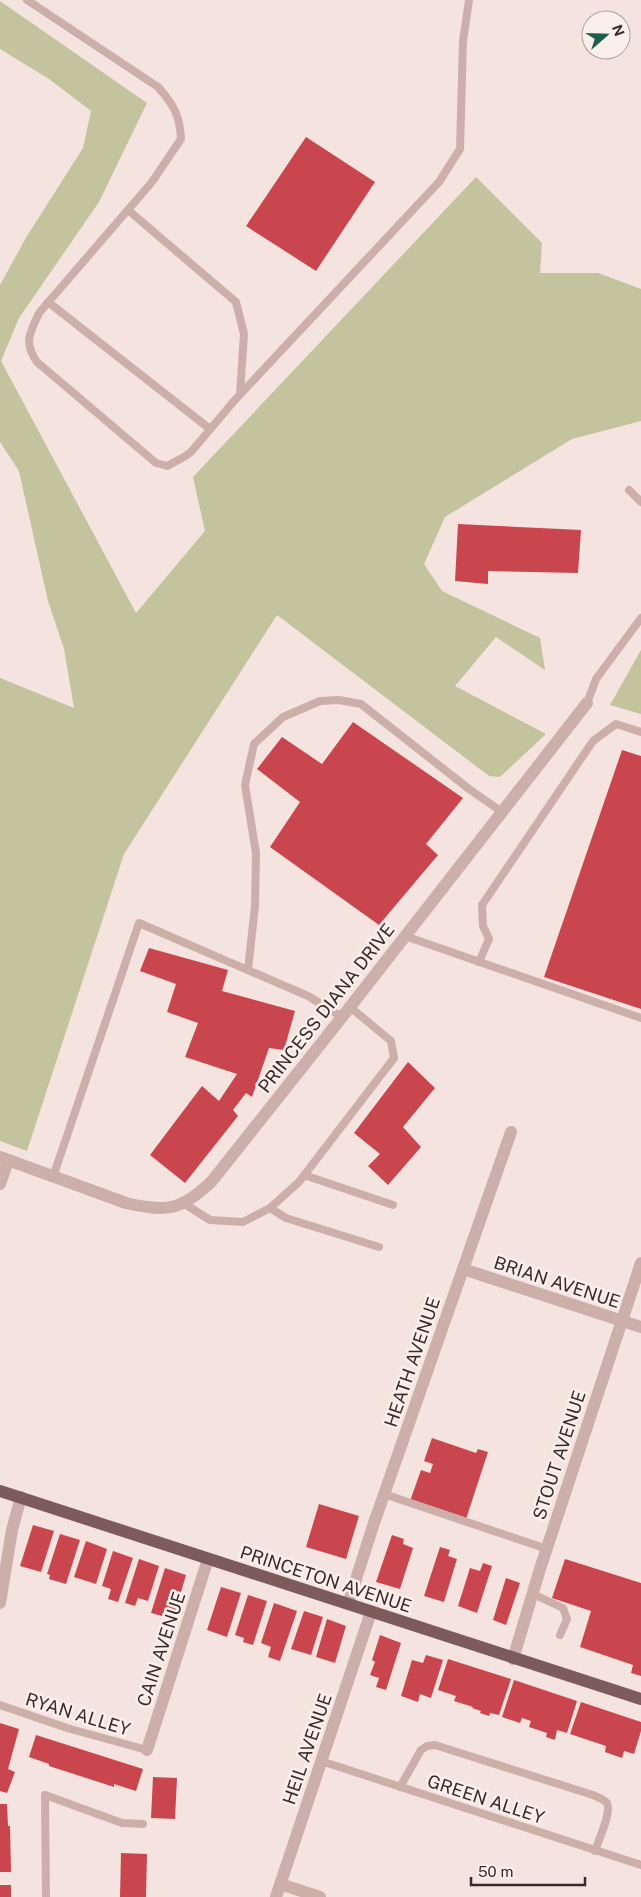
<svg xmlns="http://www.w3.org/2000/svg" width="641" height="1897" font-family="'Public Sans',sans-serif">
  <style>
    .green { fill: #c3c49e }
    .building { fill: #ca464f }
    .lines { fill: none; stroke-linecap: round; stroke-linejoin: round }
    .lane { stroke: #cdafaa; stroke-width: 8 }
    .street { stroke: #cdafaa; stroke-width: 12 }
    .primary { stroke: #7c5b5a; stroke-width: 12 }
    .labels { text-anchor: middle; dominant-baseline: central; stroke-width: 5; stroke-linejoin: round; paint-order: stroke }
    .street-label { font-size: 18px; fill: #3a2a2a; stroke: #fbefec }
  </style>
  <rect width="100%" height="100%" fill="#f4e3df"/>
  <g class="green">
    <path d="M0,1l147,102 -48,99 -80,116 -18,43 135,252 69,-82 -12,-54 283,-300 66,66 -2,30h58l43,16v132l-69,18 -127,78 -21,47 18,27 98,47 5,32 -49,-33 -41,49 91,48 -46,43 -11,-1 -212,-161 -153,239 -97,297 -27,-10v-463l74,30 -10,-59 -16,-48 -29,-130 -19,-29v-157l27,-49 56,-88 8,-37 -42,-32 -49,-30z"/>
    <path d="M641,650v64l-31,-9z"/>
  </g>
  <g class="building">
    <path d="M306,137l69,45 -59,89 -70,-45z"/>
    <path d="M458,524l123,6 -3,43 -90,-2v13l-33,-3z"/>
    <path d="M353,722l110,76 -37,46 12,11 -59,70 -109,-78 30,-45 -43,-33 25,-32 40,27z"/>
    <path d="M622,750l19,6v253l-97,-32z"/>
    <path d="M149,948l79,22 -6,21 73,20 -11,39 -15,-2 -17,49 -6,-4 -13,17 5,6 -53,67 -35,-28 52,-69 17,15 18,-27 -52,-17 13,-34 -31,-11 9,-28 -36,-13z"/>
    <path d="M408,1062l27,26 -32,39 18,20 -33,38 -20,-19 12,-12 -26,-21z"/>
    <path d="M432,1438l44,15 2,-4 10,3 -22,67 -56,-18 11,-31 9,3 3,-9 -9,-3z"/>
    <path d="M319,1504l40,12 -13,43 -40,-12z"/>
    <path d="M33,1525l21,6 -13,41 -21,-6z"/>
    <path d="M60,1534l20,6 -14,44 -17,-5 1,-4 -3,-1z"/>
    <path d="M392,1535l12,4 -1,5 10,4 -13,41 -24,-7z"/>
    <path d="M86,1541l21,8 -11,35 -22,-7z"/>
    <path d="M440,1547l10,3 -2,6 9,3 -13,43 -20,-6z"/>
    <path d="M113,1551l20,7 -15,44 -10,-3 3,-10 -9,-3z"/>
    <path d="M139,1559l20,7 -11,35 -10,-3 -3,8 -10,-3z"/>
    <path d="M565,1559l76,24v93l-10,-3 2,-8 -53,-18 11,-36 -39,-13z"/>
    <path d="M483,1563l9,3 -15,47 -19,-7 12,-38 10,3z"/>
    <path d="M165,1568l21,7 -12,41 -11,-4 -1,4 -11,-3z"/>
    <path d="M506,1578l14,5 -14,42 -13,-5z"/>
    <path d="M221,1587l20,6 -14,44 -20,-7z"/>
    <path d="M248,1595l19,6 -14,44 -10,-3 1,-4 -9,-3z"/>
    <path d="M274,1603l23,8 -17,50 -12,-4 3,-10 -10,-4z"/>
    <path d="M304,1611l19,6 -12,38 -20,-6z"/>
    <path d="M327,1619l19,7 -11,37 -19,-6z"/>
    <path d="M380,1635l21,8 -15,47 -10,-3 3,-9 -9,-3 5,-13 -3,-2z"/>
    <path d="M426,1655l17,5 -12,38 -11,-4 -2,8 -17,-6 11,-36 11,3z"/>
    <path d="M448,1659l63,20 -12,36 -9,-2 -1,3 -9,-3 1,-2 -9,-3 1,-1 -19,-6 2,-5 -18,-6z"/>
    <path d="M514,1680l63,21 -10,32 -10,-3 -2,10 -9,-3 1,-4 -18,-6 2,-6 -9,-3 -2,5 -18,-6z"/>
    <path d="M581,1702l60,20v9l-7,23 -10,-3 -2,7 -17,-6 1,-6 -36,-12z"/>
    <path d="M0,1723l19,6 -11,40 7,3 -8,21 -7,-2z"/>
    <path d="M36,1735l107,34 -7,22 -22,-7v3l-65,-21v-2l-20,-7z"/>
    <path d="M153,1777l24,1 -2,41 -24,-1z"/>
    <path d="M0,1804h7l1,22h2l1,46h-11z"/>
    <path d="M121,1853l26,1 -1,43h-26z"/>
    <rect x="0" y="1885" width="11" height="12"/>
  </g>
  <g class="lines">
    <g class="lane">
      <path d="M27,0l131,87c15,17 22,28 23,52l-29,43 -113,131c-9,20 -16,29 -2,49l119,101 11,3 17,-9 7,-5 43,-51 205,-219 21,-33 3,-108 6,-41"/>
      <path d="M128,210l108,92 8,32 -4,60"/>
      <path d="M48,302l162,127"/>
      <path d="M629,490l12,12"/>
      <path d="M587,703l9,-24 45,-61"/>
      <path d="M405,936l236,82"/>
      <path d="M479,962l10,-23 -6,-13 -1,-21 111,-164 23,-17 25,8"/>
      <path d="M248,970l7,-64 1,-53 -11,-68 9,-41 29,-27 37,-16 19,-1 22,4 108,85 33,23"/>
      <path d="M304,1175l89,30"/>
      <path d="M53,1177l86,-254 169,73 34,21"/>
      <path d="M183,1203l27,17 33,2 27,-14 29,-26 95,-124 -3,-17 -41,-34"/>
      <path d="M270,1208l16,10 93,29"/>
      <path d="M384,1494l163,55"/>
      <path d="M533,1594l30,14 4,11 -7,16"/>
      <path d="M0,1705l67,23 80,22"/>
      <path d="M321,1761l320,104"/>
      <path d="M400,1787l21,-37 6,-4 8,-1 158,50c5,2 11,4 14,8 5,9 -9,38 -12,48"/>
      <path d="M46,1897l-1,-102 77,28 21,1"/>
    </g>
    <g class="street">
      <path d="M0,1157l126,46c41,9 55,8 86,-22l138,-174 237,-304"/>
      <path d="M0,1184l8,-23"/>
      <path d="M463,1269l178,58"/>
      <path d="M0,1603l12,-73 9,-33"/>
      <path d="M348,1604l26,-81 137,-391"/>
      <path d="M513,1659l27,-90 101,-306"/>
      <path d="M147,1750l61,-191"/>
      <path d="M280,1884l40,13"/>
      <path d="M276,1897l95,-285"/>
    </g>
    <path class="primary" d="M0,1491l641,208"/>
  </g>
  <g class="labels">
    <g class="street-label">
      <text transform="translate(326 1008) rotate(-52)">PRINCESS DIANA DRIVE</text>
      <text transform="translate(557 1282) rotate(18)">BRIAN AVENUE</text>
      <text transform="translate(412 1362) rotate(-71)">HEATH AVENUE</text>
      <text transform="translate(559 1455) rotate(-72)">STOUT AVENUE</text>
      <text transform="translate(326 1579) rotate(18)">PRINCETON AVENUE</text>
      <text transform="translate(161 1649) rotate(-72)">CAIN AVENUE</text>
      <text transform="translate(78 1714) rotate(17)">RYAN ALLEY</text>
      <text transform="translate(307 1749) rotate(-71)">HEIL AVENUE</text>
      <text transform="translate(486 1799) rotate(18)">GREEN ALLEY</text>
    </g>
  </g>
  <g transform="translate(606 35) rotate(70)"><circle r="24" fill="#fbefec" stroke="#aea09e"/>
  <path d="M0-4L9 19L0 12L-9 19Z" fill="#1d5d4e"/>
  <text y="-8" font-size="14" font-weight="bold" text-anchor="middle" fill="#3a2a2a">N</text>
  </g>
  <path d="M471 1877v8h114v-8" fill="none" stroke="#3a2a2a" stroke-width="2.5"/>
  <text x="478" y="1877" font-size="15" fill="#3a2a2a" stroke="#fbefec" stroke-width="4" paint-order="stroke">50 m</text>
</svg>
